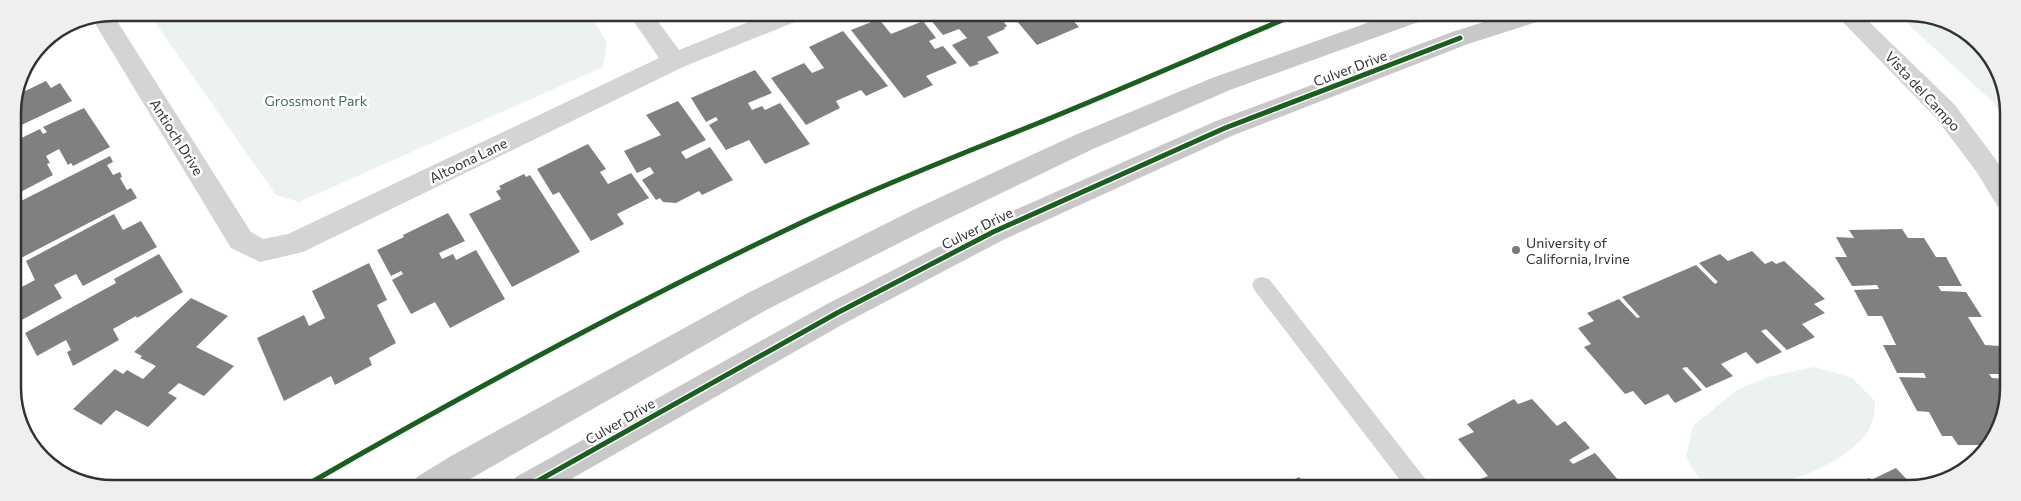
<svg xmlns="http://www.w3.org/2000/svg" width="2021" height="501" font-family="Commissioner,sans-serif">
  <style>
    .green { fill: #ecf2f1 }
    .building { fill: #808080 }
    .lines { fill: none; stroke-linecap: round; stroke-linejoin: round }
    .service { fill: #d4d4d4; fill-rule: evenodd }
    .minor { fill: #d4d4d4; fill-rule: evenodd }
    .tertiary { fill: #d4d4d4; fill-rule: evenodd }
    .primary { fill: #c8c8c8; fill-rule: evenodd }
    .cycleway-casing { stroke: #fff; stroke-width: 8 }
    .cycleway { stroke: #1b5e20; stroke-width: 5 }
    .poi-dot { fill: #7a7a7a; stroke: #fff; stroke-width: 2 }
    .labels { text-anchor: middle; dominant-baseline: central; stroke-width: 5; stroke-linejoin: round; paint-order: stroke }
    .street-label { font-size: 14px; fill: #323232; stroke: #fff }
    .park-label { font-size: 14px; fill: #436a63; stroke: #fff }
    .poi-label { font-size: 14px; fill: #323232; stroke: #fff; text-anchor: start }
    .rim { fill: none; stroke: #323232; stroke-width: 2.5 }
  </style>
  <rect width="100%" height="100%" fill="#fff"/>
  <g class="green">
    <path d="M151,13h438l18,30 -4,24 -304,135 -23,-7 -126,-180z"/>
    <path d="M1897,14h31l51,28 28,51v30l-15,-22z"/>
    <path d="M1814,367l37,10 24,24c0,15 -3,27 -13,38 -32,33 -85,49 -130,49 -7,0 -16,2 -22,-2 -12,-7 -18,-18 -24,-29l7,-31 44,-36 31,-13z"/>
  </g>
  <g class="building">
    <path d="M925,13h71l11,13 -3,2 1,1 -18,8 12,16 -22,9 2,2 -9,3 -18,-22 15,-7 -8,-9 -16,6z"/>
    <path d="M1010,13l57,1 12,13 -42,18z"/>
    <path d="M879,19l12,15 32,-13 13,17 -7,3 6,8 8,-3 14,17 -31,13 7,9 -29,13 -53,-68z"/>
    <path d="M843,31l45,55 -22,10 -5,-6 -25,11 4,7 -34,17 -35,-47 33,-15 8,10 12,-5 -15,-21z"/>
    <path d="M755,70l17,23 -24,10 4,7 10,-4 3,4 15,-7 30,41 -45,20 -16,-24 -23,10 -17,-25 9,-5 -2,-3 -10,5 -15,-24z"/>
    <path d="M46,81l5,7 9,-5 12,18 -59,28v-22l5,-20 3,6z"/>
    <path d="M678,101l28,39 -25,12 5,7 24,-12 23,33 -31,15 -3,-4 -23,12 -13,-1 -3,-4 -4,2 -14,-20 12,-7 -4,-6 -13,6 -13,-22 37,-16 -15,-20z"/>
    <path d="M84,108l26,39 -37,19 -2,-3 -3,2 -9,-16 -13,7 4,7 -3,1 6,11 -40,21v-54l27,-13 3,5 4,-2 -4,-5z"/>
    <path d="M588,144l18,25 -6,3 8,12 23,-11 18,25 -32,16 7,10 -33,17 -32,-49 -6,3 -16,-26z"/>
    <path d="M110,156l3,6 -6,3 6,10 7,-3 2,5 -2,1 7,12 4,-2 6,10 -118,61 -2,-4 -3,2 -1,-52z"/>
    <path d="M524,174l2,3 4,-2 50,77 -68,35 -43,-73 32,-15 -5,-8 5,-2 -2,-3z"/>
    <path d="M448,213l17,28 -26,12 3,6 11,-5 3,6 20,-10 29,49 -55,29 -15,-26 -24,12 -19,-34 11,-6 -2,-3 -10,5 -14,-26 27,-13 -1,-2z"/>
    <path d="M114,214l9,16 18,-9 16,26 -74,39 -7,-12 -22,11 8,13 -44,24 -4,-7v-24l21,-11 -9,-19z"/>
    <path d="M1902,229l6,9h16l12,19h10l16,29h-24l3,5 25,1 16,25h-14l17,28 14,1 8,12v16h-18l3,4 15,1v29l-22,37h-27l-6,-9h-10l-13,-24 -12,-1 -18,-34 27,1 -2,-5h-27l-14,-28h13l-14,-29h-14l-14,-26 25,-1 -2,-4 -25,1 -17,-29h12l-11,-20 18,1 -5,-8z"/>
    <path d="M1752,251l13,13 7,-3 4,3 8,-3 41,38 -11,5 11,9 -23,11 13,13 -28,13 -21,-21 -5,2 21,21 -25,12 -11,-12 -25,12 12,12 -27,12 -19,-21 -5,1 20,22 -27,13 -7,-9 -23,11 -12,-14 -8,3 -41,-47 7,-3 -13,-16 16,-7 -7,-8 32,-14 18,19 3,-1 -18,-20 74,-32 19,19 3,-2 -19,-19 21,-9 8,7z"/>
    <path d="M159,254l24,38 -46,26 -1,-2 -23,13 6,11 -46,26 -6,-14 4,-2 -5,-10 -29,16 -12,-23 91,-50 -2,-4z"/>
    <path d="M369,263l18,37 -10,5 19,38 -27,15 3,7 -37,20 -4,-9 -47,25 -27,-63 47,-23 5,11 16,-8 -13,-27z"/>
    <path d="M191,298l37,18 -32,31 38,19 -30,30 -25,-13 -11,10 9,5 -29,29 -32,-17 -15,15 -28,-16 42,-40 8,5 4,-4 16,9 13,-13 -16,-8 2,-2 -8,-4z"/>
    <path d="M1514,399l4,5 14,-5 25,27 8,-5 25,27 -21,12 4,4 22,-11 24,28 -11,6 1,1h-125l-6,-8 10,-4 -30,-37 16,-7 -7,-8z"/>
    <path d="M1896,468l19,20h-67l21,-10 2,2z"/>
    <path d="M1299,477l8,11h-28z"/>
  </g>
  <g class="lines">
    <path class="service" d="M1262,277l7,2 158,202 3,7h-24l-151,-197 -3,-6 3,-6z"/>
    <path class="minor" d="M112,13l139,219 12,7 25,-5 371,-176 -31,-45h24l27,37 92,-37h34l-3,6 -119,48 -380,185 -43,10 -29,-14 -140,-231z"/>
    <path class="tertiary" d="M1835,14h26l93,90 40,53 13,20v33l-9,-3 -22,-36 -40,-53z"/>
    <g class="primary">
      <path d="M1392,14h36l-4,6 -194,70 -137,59 -158,76 -167,84 -312,178h-44l5,-10 34,-21 297,-163 167,-84 160,-74 137,-57z"/>
      <path d="M1509,14h38l-4,6 -75,24 -234,91 -231,105 -156,82 -290,165h-46l5,-10 311,-173 156,-80 233,-103 236,-89z"/>
    </g>
    <defs>
      <g id="cycleway">
        <path d="M303,487c165,-95 332,-186 504,-267 70,-33 142,-61 214,-90 93,-37 184,-78 276,-116"/>
        <path d="M527,487l310,-174 156,-81 232,-104 235,-90"/>
      </g>
    </defs>
    <use href="#cycleway" class="cycleway-casing"/>
    <use href="#cycleway" class="cycleway"/>
  </g>
  <circle class="poi-dot" cx="1516" cy="250" r="5"/>
  <g class="labels">
    <g class="street-label">
      <text transform="translate(1350 68) rotate(-21)">Culver Drive</text>
      <text transform="translate(1923 91) rotate(47)">Vista del Campo</text>
      <text transform="translate(177 137) rotate(58)">Antioch Drive</text>
      <text transform="translate(468 160) rotate(-26)">Altoona Lane</text>
      <text transform="translate(977 228) rotate(-26)">Culver Drive</text>
      <text transform="translate(620 421) rotate(-30)">Culver Drive</text>
    </g>
    <g class="park-label">
      <text x="316" y="100">Grossmont Park</text>
    </g>
    <g class="poi-label">
      <text x="1526" y="242">University of<tspan x="1526" dy="16">California, Irvine</tspan></text>
    </g>
  </g>
  <path d="M0 0H2021V501H0ZM113 21H1908A92 92 0 0 1 2000 113V388A92 92 0 0 1 1908 480H113A92 92 0 0 1 21 388V113A92 92 0 0 1 113 21Z" fill="#efefef" fill-rule="evenodd"/>
  <path class="rim" d="M113 21H1908A92 92 0 0 1 2000 113V388A92 92 0 0 1 1908 480H113A92 92 0 0 1 21 388V113A92 92 0 0 1 113 21Z"/>
</svg>
